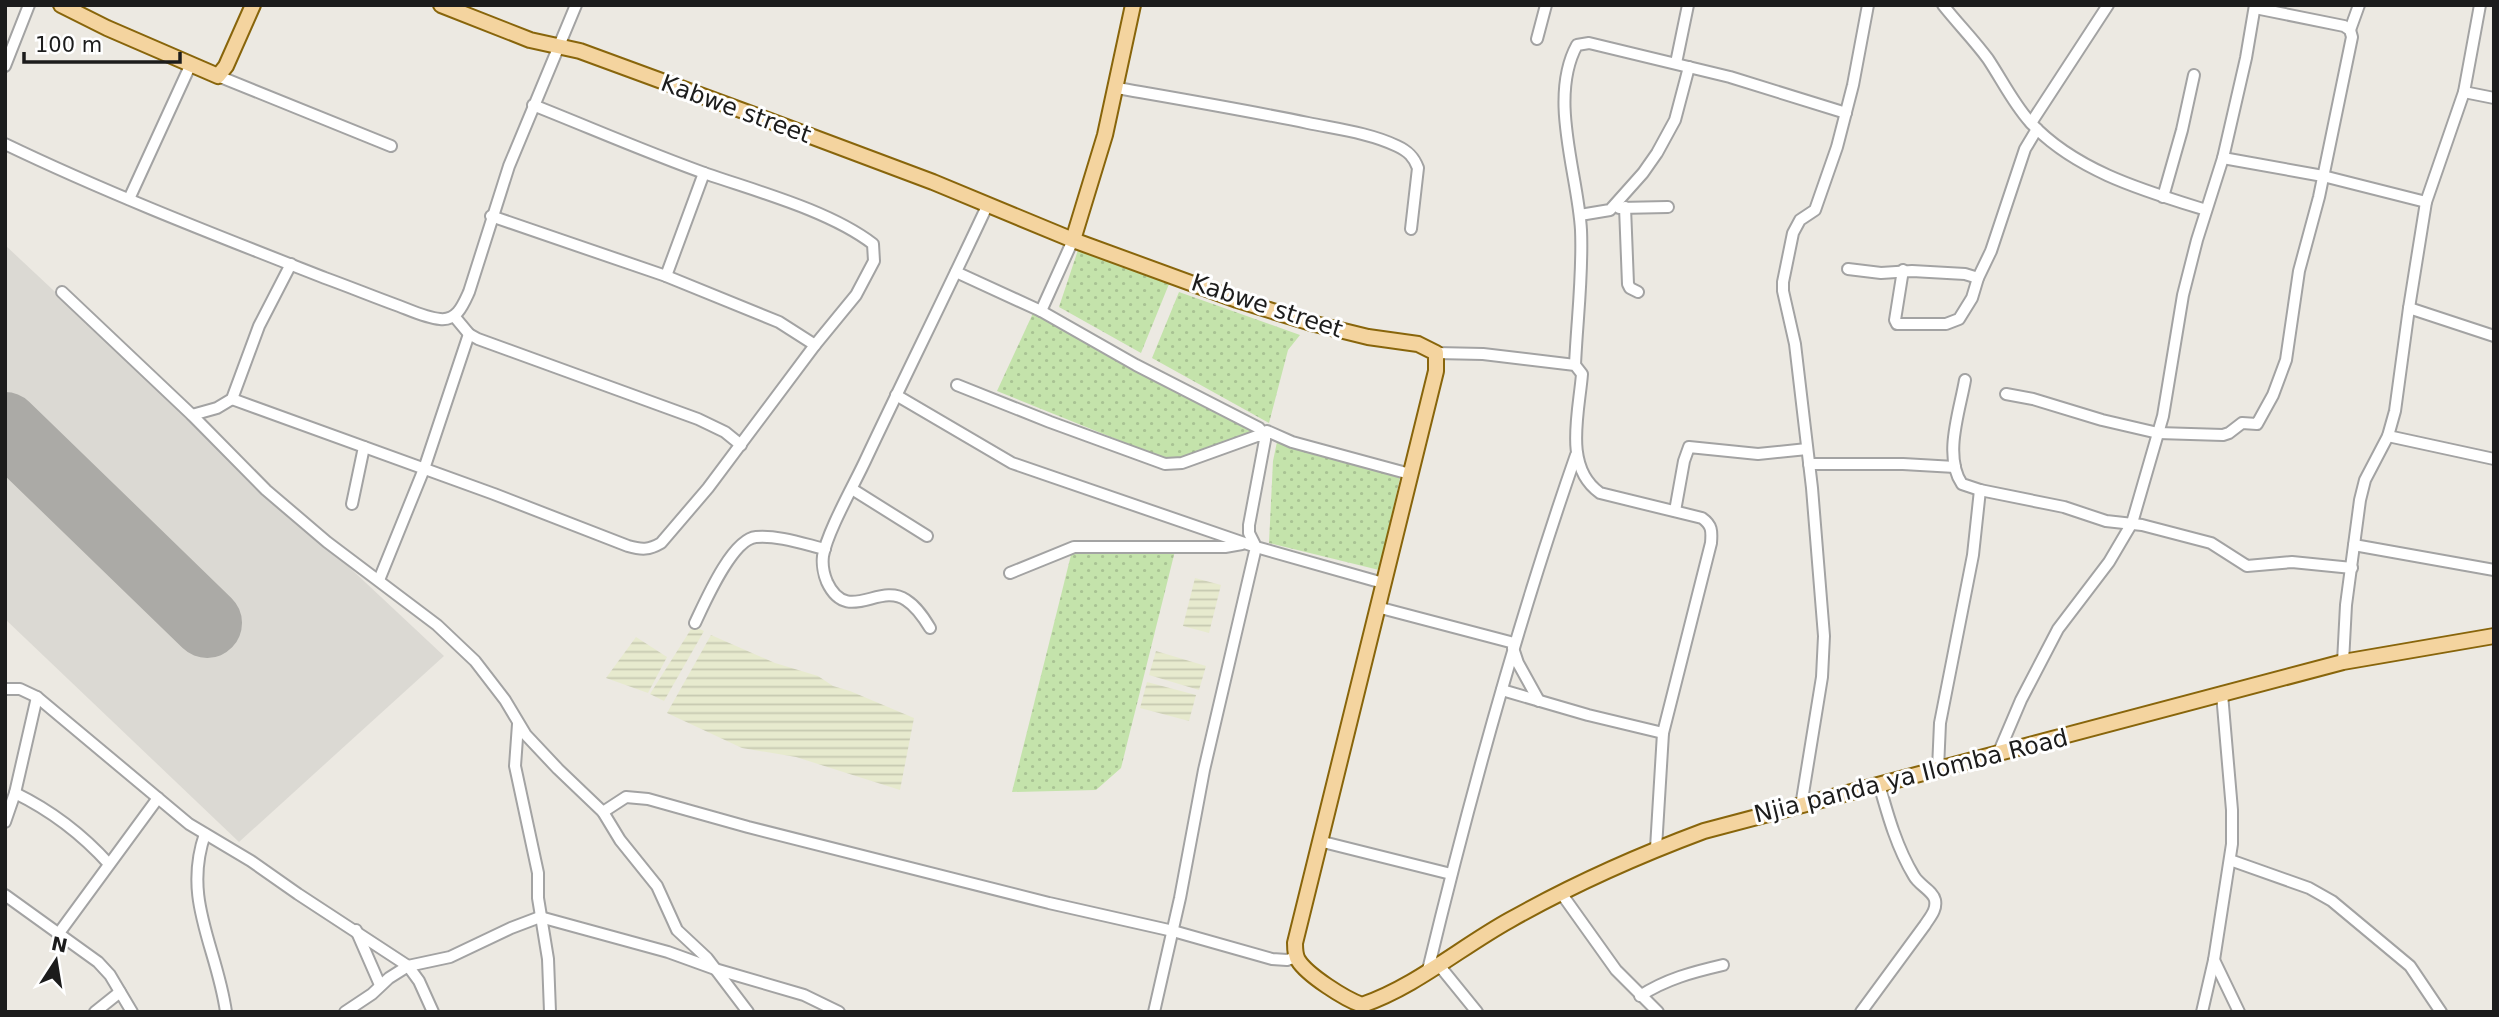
<svg xmlns="http://www.w3.org/2000/svg" width="2499" height="1017" font-family="'DejaVu Sans',sans-serif">
  <style>
    .airport { fill: #dbd9d3 }
    .farmland { fill: url(#farmland-rules) }
    .grass { fill: url(#grass-dots) }
    .lines { fill: none; stroke-linecap: round; stroke-linejoin: round }
    .runway { stroke: #abaaa6; stroke-width: 70 }
    .minor-casing { stroke: #a3a3a3; stroke-width: 14 }
    .major-casing { stroke: #88650b; stroke-width: 18 }
    .minor { stroke: #fff; stroke-width: 10 }
    .major { stroke: #f4d49f; stroke-width: 14 }
    .labels { text-anchor: middle; dominant-baseline: central; stroke-width: 6; stroke-linejoin: round; paint-order: stroke }
    .street-label { font-size: 24px; fill: #1c1c1c; stroke: #fff }
  </style>
  <defs>
    <pattern id="farmland-rules" width="6" height="5" patternUnits="userSpaceOnUse" patternTransform="scale(1.75)"><rect width="6" height="5" fill="#e7eace"/><path d="M0 2.5h6" fill="none" stroke="#c6c8b0"/></pattern>
    <pattern id="grass-dots" width="8" height="8" patternUnits="userSpaceOnUse" patternTransform="scale(1.75)"><rect width="8" height="8" fill="#c4e3ab"/><path d="M2 2h.1M6 6h.1" fill="none" stroke="#a8c293" stroke-width="1.8" stroke-linecap="round"/></pattern>
  </defs>
  <rect width="100%" height="100%" fill="#ece9e2"/>
  <path class="airport" d="M5,245l439,411 -205,186 -234,-223z"/>
  <g class="farmland">
    <path d="M1195,578l26,7 -12,48 -26,-7z"/>
    <path d="M693,626l11,5 -40,70 -14,-7z"/>
    <path d="M711,635l64,28 43,13 15,10 17,5 64,27 -14,72 -104,-33 -54,-9 -75,-35z"/>
    <path d="M636,637l31,20 -19,36 -42,-15z"/>
    <path d="M1156,651l50,15 -7,24 -50,-15z"/>
    <path d="M1147,682l49,13 -7,26 -49,-13z"/>
  </g>
  <g class="grass">
    <path d="M1079,247l90,37 -28,69 -82,-46z"/>
    <path d="M1179,292l121,43 -12,15 -19,73 -117,-65z"/>
    <path d="M1034,311l225,123 -81,30 -181,-73z"/>
    <path d="M1278,437l125,28 -24,105 -110,-27 4,-82z"/>
    <path d="M1176,547l-55,221 -25,22 -84,2 60,-241z"/>
  </g>
  <g class="lines">
    <path class="runway" d="M5,427l202,196"/>
    <defs>
      <g id="minor">
        <path d="M1943,5c15,19 31,35 45,54 14,21 25,44 42,63 45,49 115,69 176,88"/>
        <path d="M2350,30l9,-25"/>
        <path d="M1537,39l9,-34"/>
        <path d="M1676,63l12,-58"/>
        <path d="M5,66l24,-61"/>
        <path d="M218,76l173,70"/>
        <path d="M1117,88c63,11 128,22 191,35 29,6 62,10 89,23 11,5 17,11 21,22l-7,61"/>
        <path d="M2464,92l30,6"/>
        <path d="M2031,123l77,-118"/>
        <path d="M5,144c104,50 213,92 320,134 25,9 49,19 74,28 13,5 28,12 41,13 17,2 23,-14 29,-27l40,-126 67,-161"/>
        <path d="M2223,158l100,18 103,26"/>
        <path d="M2163,197l19,-67 12,-55"/>
        <path d="M129,199l61,-133"/>
        <path d="M1625,207l3,77 2,4 8,4"/>
        <path d="M1619,208l49,-1"/>
        <path d="M1580,215l30,-5 33,-37 14,-20 18,-33 14,-53"/>
        <path d="M491,216l175,60 113,46 36,23"/>
        <path d="M1848,269l33,4 31,-2 53,3 13,4"/>
        <path d="M1903,270l-8,50 2,4h49l13,-5 13,-21 6,-20 13,-27 34,-102 12,-20"/>
        <path d="M956,272l85,39 95,54 123,63 6,8v4l-16,85v8l7,14 127,36"/>
        <path d="M666,276l38,-103"/>
        <path d="M62,292l130,123 74,75 61,52 110,83 38,36 30,39 21,35 32,34 45,43 17,28 37,46 20,44 30,28 41,54"/>
        <path d="M2409,308l85,28"/>
        <path d="M1041,311l32,-71"/>
        <path d="M454,316l15,18 9,5 220,80 27,13 16,13"/>
        <path d="M1436,353l47,1 92,11 7,9c-3,39 -19,93 18,119l102,25c10,7 10,13 9,25l-48,190 -7,115"/>
        <path d="M1575,365c2,-45 8,-90 6,-135 -3,-56 -33,-132 -4,-185l12,-2 141,34 116,36"/>
        <path d="M1965,380c-5,30 -22,76 -3,104l18,6 84,17 42,14 36,4 69,18 36,23 45,-4 60,6"/>
        <path d="M957,385l93,37 115,42 17,-1 75,-27h8"/>
        <path d="M2006,394l27,5 69,21 56,13 65,2 6,-2 13,-10 15,1 16,-29 13,-35 13,-89 20,-74 33,-160 -2,-7 -6,-4 -89,-18"/>
        <path d="M896,395l116,68 244,84 -52,223 -24,128 -26,114"/>
        <path d="M232,399l262,95 134,52c14,4 21,4 33,-3l47,-55 107,-143 41,-50 18,-34 -1,-17c-43,-33 -114,-52 -166,-70 -59,-21 -116,-46 -174,-69"/>
        <path d="M192,415l25,-7 15,-9 27,-73 32,-62"/>
        <path d="M1267,431l25,11 118,32"/>
        <path d="M2388,436l106,23"/>
        <path d="M1809,464h94l52,3"/>
        <path d="M852,489l75,47"/>
        <path d="M352,504l12,-57"/>
        <path d="M1675,511l9,-50 5,-14 69,7 49,-5"/>
        <path d="M2354,545l140,25"/>
        <path d="M1010,573l64,-26h151l17,-3"/>
        <path d="M379,580l45,-111 45,-135"/>
        <path d="M1377,607l137,36"/>
        <path d="M695,623c10,-21 37,-84 61,-86 22,-2 48,7 69,12"/>
        <path d="M930,628c-6,-10 -13,-21 -24,-28 -27,-18 -59,25 -79,-18 -3,-7 -5,-18 -4,-26 4,-24 32,-73 43,-97 40,-85 82,-169 122,-255"/>
        <path d="M1513,648l5,15 21,38"/>
        <path d="M2343,662l3,-57 14,-105 5,-20 23,-44 7,-25 14,-103 17,-106 38,-110 16,-87"/>
        <path d="M5,689h15l17,8 152,127 62,37 47,33 110,72 11,15 14,31"/>
        <path d="M1502,690l86,25 75,18"/>
        <path d="M518,724l-3,42 23,107v25l10,61 2,53"/>
        <path d="M1998,754l23,-54 37,-71 51,-67 23,-39 31,-107 20,-121 14,-55 26,-82 23,-100 9,-53"/>
        <path d="M1938,769l2,-46 33,-168 7,-65"/>
        <path d="M15,793c37,18 66,40 94,71"/>
        <path d="M1801,806l21,-129 2,-41 -12,-148 -17,-144 -12,-53v-9l10,-49 7,-13 15,-10 22,-63 16,-62 15,-80"/>
        <path d="M603,812l23,-15 22,2 100,28 301,76 124,28 99,28 15,1 9,-3"/>
        <path d="M5,822l10,-29 22,-96"/>
        <path d="M205,834c-23,66 12,113 21,178"/>
        <path d="M1319,841l132,33"/>
        <path d="M2230,860l79,28 23,13 78,65 31,46"/>
        <path d="M1561,893l55,77 42,42"/>
        <path d="M5,895l93,67 12,13 22,37"/>
        <path d="M356,930l24,55"/>
        <path d="M59,933l99,-135"/>
        <path d="M2214,960l25,52"/>
        <path d="M1438,964l39,48"/>
        <path d="M1428,970c42,-174 89,-346 148,-515"/>
        <path d="M1640,996c26,-17 53,-24 83,-31"/>
        <path d="M95,1012l25,-20"/>
        <path d="M345,1012l27,-18 17,-16 19,-12 42,-9 61,-29 29,-11 128,35 47,17 89,26 35,17"/>
        <path d="M1861,1012l64,-87c5,-8 12,-15 10,-25 -2,-9 -16,-15 -21,-24 -17,-28 -26,-60 -35,-92"/>
        <path d="M2202,1012l12,-52 18,-116v-34l-10,-116"/>
      </g>
      <g id="major">
        <path d="M61,5l46,23 111,48 8,-10 27,-61"/>
        <path d="M441,5l89,35 50,11 177,65 176,66 140,58 164,60 74,23 57,14 50,7 18,9v18l-141,572c0,6 0,12 3,17 9,15 47,39 64,45 53,-18 99,-58 148,-85 62,-35 127,-64 194,-89l639,-169 151,-26"/>
        <path d="M1073,240l32,-105 28,-130"/>
      </g>
    </defs>
    <use href="#minor" class="minor-casing"/>
    <use href="#major" class="major-casing"/>
    <use href="#minor" class="minor"/>
    <use href="#major" class="major"/>
  </g>
  <g class="labels">
    <g class="street-label">
      <text transform="translate(736 109) rotate(20)">Kabwe street</text>
      <text transform="translate(1267 306) rotate(18)">Kabwe street</text>
      <text transform="translate(1911 776) rotate(-14)">Njia panda ya Ilomba Road</text>
    </g>
  </g>
  <rect width="2499" height="1017" fill="none" stroke="#1c1c1c" stroke-width="14"/>
  <g transform="translate(56 961) rotate(12)" stroke="#ffffff" stroke-width="5" paint-order="stroke">
  <path d="M0-5L12 26L0 18L-12 26Z" fill="#1c1c1c"/>
  <text y="-10" font-size="19" font-weight="bold" text-anchor="middle" fill="#1c1c1c">N</text>
  </g>
  <path d="M24 52v10h156v-10" fill="none" stroke="#1c1c1c" stroke-width="3.5"/>
  <text x="35" y="52" font-size="21" fill="#1c1c1c" stroke="#ffffff" stroke-width="5" paint-order="stroke">100 m</text>
</svg>
